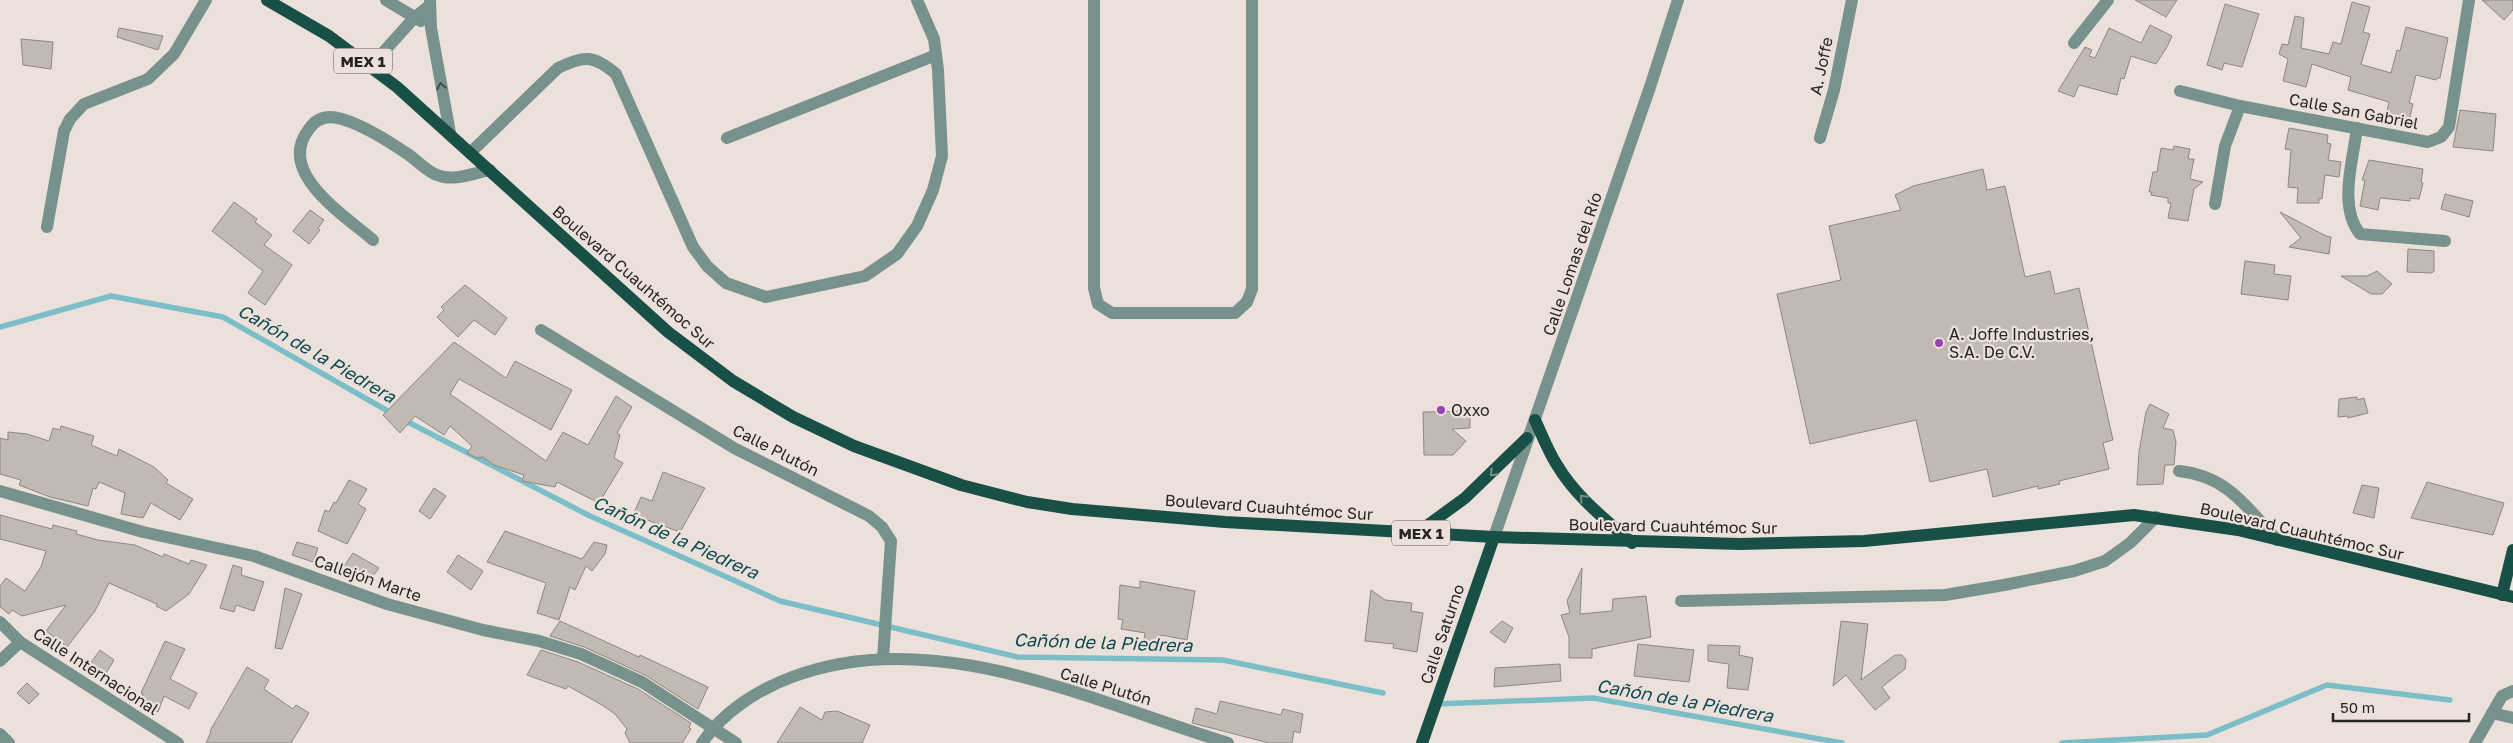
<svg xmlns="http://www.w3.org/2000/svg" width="2513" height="743" font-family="'Golos Text',sans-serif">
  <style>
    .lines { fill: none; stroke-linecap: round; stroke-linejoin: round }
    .stream { stroke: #7bbec7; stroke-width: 5.5 }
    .building { fill: #c2bab2; stroke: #8e8780 }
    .minor { stroke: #77928c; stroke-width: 12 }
    .major { stroke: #184f47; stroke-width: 12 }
    .oneway { stroke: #444a47 }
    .oneway2 { stroke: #77908a }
    .poi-dot { fill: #9844b3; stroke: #ece0db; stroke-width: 2 }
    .labels { text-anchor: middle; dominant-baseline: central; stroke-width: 4.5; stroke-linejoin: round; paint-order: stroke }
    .shield { fill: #ece0db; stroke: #635c5a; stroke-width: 1 }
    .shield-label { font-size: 15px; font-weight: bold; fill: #282422 }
    .street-label { font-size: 16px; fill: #282422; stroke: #ece0db }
    .poi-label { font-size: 16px; fill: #282422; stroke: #ece0db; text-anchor: start }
    .water-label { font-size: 18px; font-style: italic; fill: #0d4a52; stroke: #ece0db }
  </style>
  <rect width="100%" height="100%" fill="#ece0db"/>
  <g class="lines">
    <g class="stream">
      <path d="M0,327l111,-31 112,21 170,97"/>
      <path d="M404,420l186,96 190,85 238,56 205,3 160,33"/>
      <path d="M1436,704l157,-6 249,45"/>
      <path d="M2062,743l145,-8 120,-50 123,15"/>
    </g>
  </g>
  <g class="building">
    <path d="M2135,0h42l-11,17z"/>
    <path d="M2482,0h31v10l-9,10z"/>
    <path d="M2352,2l18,5 -7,25 7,2 -9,30 2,1 28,8 6,-23 3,1 6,-24 42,11 -8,40h-3l-1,2 -20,-5 -7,28 4,1 -4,17 -23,-5 3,-14 -41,-12 3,-13 -39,-13 -6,23 -23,-6 5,-22 -9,-5 3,-10 6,1 7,-29 9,2 -3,30 28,6 4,-12 8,2z"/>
    <path d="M2225,4l34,10 -17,53 -18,-4 -2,7 -15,-5z"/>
    <path d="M2150,25l22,11 -5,11 -11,17 -25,-8 -7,23 -3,-1 -4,17 -38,-10 -5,12 -16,-6 27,-44 7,3 -3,6 6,2 14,-30 32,15z"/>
    <path d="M119,28l44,8 -5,14 -41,-13z"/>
    <path d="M21,39l32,3 -2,27 -28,-4z"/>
    <path d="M2460,110l36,4 -3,37 -40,-4z"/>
    <path d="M2289,128l39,7 -1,8 4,1 -3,16 13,2 -2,15 -14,-2 -3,24 -3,-1v5h-22l1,-15 -10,-1 3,-37 -6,-1z"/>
    <path d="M2174,146l16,3 -2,10h6l-4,20 13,3 -9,7 -6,32 -20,-3 3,-15h-3v-5l-17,-3 1,-3h-3l4,-20h4l4,-24 12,2z"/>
    <path d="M2369,160l54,9 -2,13 2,1 -4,16 -9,-1v3l-30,-3 -2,12 -18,-4 5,-26h-3z"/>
    <path d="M1983,169l4,21 18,-4 20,91 25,-6 5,23 24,-6 34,152 -10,3 6,26 -50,12 1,3 -22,5v-3l-45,11 -6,-28 -57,13 -14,-62 -106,24 -33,-150 64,-14 -12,-54 72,-16 -6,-15 18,-9z"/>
    <path d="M2445,194l28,7 -4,16 -28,-8z"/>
    <path d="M234,202l23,17 -2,3 17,13 -8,10 28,20 -27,40 -17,-12 15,-22 -51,-40z"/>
    <path d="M310,210l14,10 -6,8 2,2 -11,14 -16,-13z"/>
    <path d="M2280,212l46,24 5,1 -2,17 -40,-7 12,-9z"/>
    <path d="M2408,249l26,2v20l-2,2 -25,-1z"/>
    <path d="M2245,261l30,4 -1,9 17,2 -3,24 -47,-6z"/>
    <path d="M2377,271l15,13 -10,10h-11l-30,-18h26z"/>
    <path d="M465,285l42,33 -12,17 -21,-15 -16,17 -21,-20 7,-7 -3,-3z"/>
    <path d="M454,342l52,36 9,-17 57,29 -21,40 -92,-51 -9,15 96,67 17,-29 25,13 28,-49 16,11 -15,26 3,2 -6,23 9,5 -24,40 -42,-21 -2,5 -33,-6 2,-6 -30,-10 -11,-8 -6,1 -10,-5 5,-7 -22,-20 -6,9 -29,-19 -15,17 -17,-18z"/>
    <path d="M2357,397v3l7,-2 4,15 -20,5v-2l-10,1 1,-18z"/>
    <path d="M2150,404l19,10 -6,14 10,2 3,12 -2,23h-9l-2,19 -26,1 2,-33 7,-40z"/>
    <path d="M1470,411v17l-18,1 14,12 -13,14h-29l-1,-43z"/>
    <path d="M61,426l33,10 -3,9 26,11 2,-7 35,18 14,13 -2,3 27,16 -13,21 -29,-17 -8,15 -22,-4 4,-21 -26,-11 -3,7 -3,-1 -5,18 -38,-9 -31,-12 2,-5 -21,-6v-36l8,2v-8l19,2 22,7 4,-13 7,2z"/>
    <path d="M663,472l42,16 -25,44 -47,-17 8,-18 11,4z"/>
    <path d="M349,480l18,9 -9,15 8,5 -19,35 -29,-13 7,-21 4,2 5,-10 2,1z"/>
    <path d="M2427,482l77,21 -11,32 -82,-17z"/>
    <path d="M2362,485l17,3 -5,30 -21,-5z"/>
    <path d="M434,488l12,8 -16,23 -11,-8z"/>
    <path d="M0,515l52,14 1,-4 24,6 -1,3 22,6 37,5 28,12 1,-3 25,10 2,-4 16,5 -18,29 -23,17 -10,-5 1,-2 -48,-21 -14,28 -28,36 -21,-16 20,-26 -44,11 -10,-6 -3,4 -9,-7v-21l6,-8 19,13 16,-24 5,-16 -46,-12z"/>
    <path d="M505,531l77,28 12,-17 13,3 -2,9 -13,17 -6,-5 -11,24 -5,-3 -11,33 -22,-7 9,-30 -59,-21z"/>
    <path d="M297,542l21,6 -5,14 -21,-7z"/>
    <path d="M353,553l26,15 -10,13 -25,-15z"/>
    <path d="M458,555l25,16 -12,19 -24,-18z"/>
    <path d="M233,565l9,3 -1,7 23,7 -10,29 -18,-6 -2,7 -14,-4z"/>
    <path d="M1582,568l-2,46 32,-3 1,-12 33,-3 5,41 -59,12v9h-23v-21l-8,-22 9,-2 -3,-12z"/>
    <path d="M1140,581l55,10 -8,49 -26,-5 -1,13 -17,-2 2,-13 -24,-4 2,-9 -5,-1 2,-34 20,3z"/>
    <path d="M285,588l17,6 -20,55 -7,-1z"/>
    <path d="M1371,590l14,10 27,3 -1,8 12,2 -6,39 -24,-4 1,-4 -29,-3z"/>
    <path d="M560,621l79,36 1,-2 68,32 -10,22 -53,-34 -61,-28 -34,-11z"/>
    <path d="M1502,621l11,7 -8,15 -15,-11z"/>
    <path d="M1841,621l27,3 -7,56 34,-25h7l4,5 -1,9 -23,18 8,11 -15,12 -29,-35 -13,11z"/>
    <path d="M165,641l20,8 -15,30 27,14 -8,16 -25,-13 -6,16 -17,-8 2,-10 -2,-1z"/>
    <path d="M1638,644l56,6 -5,32 -55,-6z"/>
    <path d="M1708,645l32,1 -1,9 14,3 -5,32 -21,-2 2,-24 -21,-3z"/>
    <path d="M100,650l14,10 -9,15 -15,-11z"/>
    <path d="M541,650l37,12 60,27 53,34 -2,4 2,2 -9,14h-52l-5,-10 2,-4 -12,-15 -13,-9 -34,-19 -2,3 -39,-14z"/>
    <path d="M1560,664l1,17 -67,6 1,-19z"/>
    <path d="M247,667l22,13 -5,9 29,20 3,-4 13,8 -18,30h-85l5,-11 -1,-1z"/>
    <path d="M27,683l12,11 -10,10 -12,-11z"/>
    <path d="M1220,701l61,14 2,-6 20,5 -3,19 -6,-2 -2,12h-23l-77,-20 4,-15 21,6z"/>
    <path d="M800,707l22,13 3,-8 12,-1 33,14 -8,18h-85z"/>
  </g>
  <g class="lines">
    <g class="minor">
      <path d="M386,0l35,21"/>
      <path d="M430,0l1,28 19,105"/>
      <path d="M1094,0v288l4,16 14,9h123l12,-11 5,-13v-289"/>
      <path d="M2074,43l34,-43"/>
      <path d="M371,66l43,-48 15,-12"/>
      <path d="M2180,91l60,15 188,36 13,-5 8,-10 20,-127"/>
      <path d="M2357,128c-4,33 -19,78 3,106l85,7"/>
      <path d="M727,138l209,-83"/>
      <path d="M1820,138l14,-48 18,-90"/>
      <path d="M471,152l87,-84c26,-13 36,-13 58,6l77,173 14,19 19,17 40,14 99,-21 32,-22 20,-28 16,-36 9,-34 -4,-86 -4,-31 -17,-39"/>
      <path d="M2215,204l10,-58 15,-40"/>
      <path d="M47,227l17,-96 6,-12 14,-15 64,-25 26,-25 32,-54"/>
      <path d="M373,240c-29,-25 -98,-68 -64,-111 8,-12 20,-14 33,-10 23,7 45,21 64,34 10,6 20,18 31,22 16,7 37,-2 53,-5"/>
      <path d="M541,330l193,118 135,68 13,11 9,14 -8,117"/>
      <path d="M2179,471c48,5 67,35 98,69"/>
      <path d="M0,491l143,41 111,24 133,48 96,26 56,11 42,13 61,28 94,61"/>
      <path d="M1494,537l156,-450 28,-87"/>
      <path d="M1681,601l264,-6 59,-10 70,-14 31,-10 25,-18 26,-26"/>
      <path d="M0,622l20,20 158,101"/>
      <path d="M0,661l20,-19"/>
      <path d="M2492,713l21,5"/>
      <path d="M0,734l9,9"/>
      <path d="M702,743c21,-31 55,-53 90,-66 142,-54 301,25 436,66"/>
      <path d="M2475,743l27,-47 11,-5"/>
    </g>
    <g class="major">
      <path d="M267,0l62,36 68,51 271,245 65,49 60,36 61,29 107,39 66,17 45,7 153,13 269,15 246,7 124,-3 270,-26 104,15 275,67"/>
      <path d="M1535,420c7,15 13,31 22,45 19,32 48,54 75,78"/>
      <path d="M1417,533l48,-35 62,-60"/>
      <path d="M2502,595l11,-45"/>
      <path d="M1422,743l72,-206"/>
    </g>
  </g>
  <defs><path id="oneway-chevron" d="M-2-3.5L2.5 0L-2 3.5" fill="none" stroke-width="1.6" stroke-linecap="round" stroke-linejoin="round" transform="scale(1.25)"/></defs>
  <use class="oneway" href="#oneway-chevron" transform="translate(441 86) rotate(-100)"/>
  <g class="oneway2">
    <use href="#oneway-chevron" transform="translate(1493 473) rotate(135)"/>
    <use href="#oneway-chevron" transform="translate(1583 498) rotate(-133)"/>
  </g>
  <g class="poi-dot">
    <circle cx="1939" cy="343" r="5"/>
    <circle cx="1441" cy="410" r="5"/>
  </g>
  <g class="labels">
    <g class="shield">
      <rect x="334" y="48.5" width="58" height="25" rx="4"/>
      <rect x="1392" y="520.5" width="58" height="25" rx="4"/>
    </g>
    <g class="shield-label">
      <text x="363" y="61">MEX 1</text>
      <text x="1421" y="533">MEX 1</text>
    </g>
    <g class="street-label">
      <text transform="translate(1821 66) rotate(-78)">A. Joffe</text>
      <text transform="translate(2354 111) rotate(11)">Calle San Gabriel</text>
      <text transform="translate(1572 264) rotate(-71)">Calle Lomas del Río</text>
      <text transform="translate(634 277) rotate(41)">Boulevard Cuauhtémoc Sur</text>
      <text transform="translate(776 450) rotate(27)">Calle Plutón</text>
      <text transform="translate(1269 507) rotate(4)">Boulevard Cuauhtémoc Sur</text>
      <text transform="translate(1673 526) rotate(1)">Boulevard Cuauhtémoc Sur</text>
      <text transform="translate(2302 531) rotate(13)">Boulevard Cuauhtémoc Sur</text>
      <text transform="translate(368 578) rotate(19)">Callejón Marte</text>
      <text transform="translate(1442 634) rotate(-71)">Calle Saturno</text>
      <text transform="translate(96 671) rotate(33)">Calle Internacional</text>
      <text transform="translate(1106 686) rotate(17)">Calle Plutón</text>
    </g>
    <g class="poi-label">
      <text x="1949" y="334">A. Joffe Industries,<tspan x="1949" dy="18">S.A. De C.V.</tspan></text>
      <text x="1451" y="410">Oxxo</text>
    </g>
    <g class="water-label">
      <text transform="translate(317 353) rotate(30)">Cañón de la Piedrera</text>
      <text transform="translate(676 537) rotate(24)">Cañón de la Piedrera</text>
      <text transform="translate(1103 642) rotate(2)">Cañón de la Piedrera</text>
      <text transform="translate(1685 700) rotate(10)">Cañón de la Piedrera</text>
    </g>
  </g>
  <path d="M2333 713v8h136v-8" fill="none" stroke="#282422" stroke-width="2.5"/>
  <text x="2340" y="713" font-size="15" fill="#282422" stroke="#ece0db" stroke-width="4" paint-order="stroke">50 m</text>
</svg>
